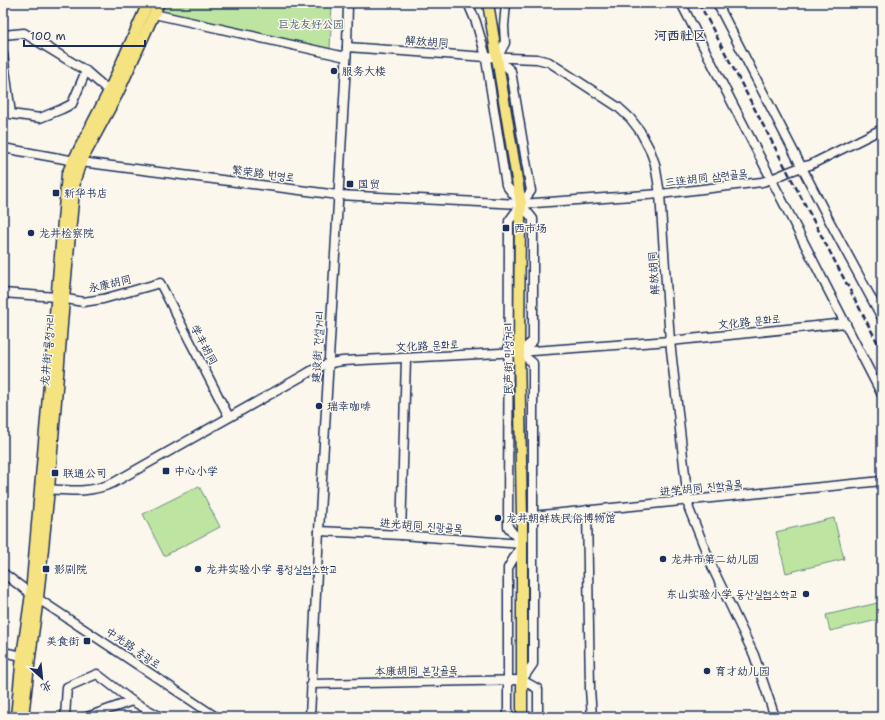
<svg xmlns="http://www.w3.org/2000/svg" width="885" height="720" font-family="'Shantell Sans','LXGW WenKai TC','Poor Story',sans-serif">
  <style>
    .green { fill: #bde5a1; stroke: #6c8a80 }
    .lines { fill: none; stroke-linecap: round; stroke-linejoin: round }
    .minor-casing { stroke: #1b2f5e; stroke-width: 11 }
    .major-casing { stroke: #1b2f5e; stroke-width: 13 }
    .minor { stroke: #fbf7ec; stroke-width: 8 }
    .major { stroke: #f5e382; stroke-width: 10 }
    .rail { stroke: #1b2f5e; stroke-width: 2.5; stroke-dasharray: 6 3; stroke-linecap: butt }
    .poi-dot { fill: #1b2f5e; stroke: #fbf7ec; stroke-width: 1.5 }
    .labels { text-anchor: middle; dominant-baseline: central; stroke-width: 3; stroke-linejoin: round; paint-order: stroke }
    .park-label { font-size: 11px; fill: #445c6f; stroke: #fbf7ec }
    .street-label { font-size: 11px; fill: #1b2f5e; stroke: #fbf7ec }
    .poi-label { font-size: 11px; fill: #1b2f5e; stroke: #fbf7ec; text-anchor: start }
    .quarter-label { font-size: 13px; font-weight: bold; fill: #1b2f5e; stroke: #fbf7ec }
  </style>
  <rect width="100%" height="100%" fill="#fbf7ec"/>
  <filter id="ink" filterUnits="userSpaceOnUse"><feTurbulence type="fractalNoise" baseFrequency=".025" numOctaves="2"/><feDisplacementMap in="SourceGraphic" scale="8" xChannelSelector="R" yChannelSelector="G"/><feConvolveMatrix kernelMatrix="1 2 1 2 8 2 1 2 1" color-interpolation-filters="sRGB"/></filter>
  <g filter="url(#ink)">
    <g class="green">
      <path d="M161,3h171l-2,46 -171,-38z"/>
      <path d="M199,486l21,41 -56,29 -21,-42z"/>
      <path d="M834,518l10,41 -58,14 -10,-41z"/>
      <path d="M882,602v17l-52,12 -4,-16z"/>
    </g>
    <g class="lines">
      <defs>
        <g id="minor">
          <path d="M468,3l8,19 9,31 21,132 27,34v122l-13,11"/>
          <path d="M681,3l201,392"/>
          <path d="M717,3l113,219 52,96"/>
          <path d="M154,14l192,43"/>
          <path d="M3,35l21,-2 62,38 23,20 3,2"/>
          <path d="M347,47l139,10 51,2 12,3 69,45 12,11 10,13 10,19 5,14 5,30 10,147 18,160 1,8 25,62 40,84 21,62"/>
          <path d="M3,54l8,60 29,4 22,-9 10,-5 14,-33"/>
          <path d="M497,58l14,13 20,120 -22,30 -1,306 14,17"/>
          <path d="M497,58l8,-15 -1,-17 2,-23"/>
          <path d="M3,148l78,14 257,33 183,9 139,-10 102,-12c16,-4 31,-14 48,-17l72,-36"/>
          <path d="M3,293l53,4 27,5 20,-3 57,-16 69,134"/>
          <path d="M519,352l14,11v301l-11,16"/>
          <path d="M43,489c26,1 44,5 70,-6l193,-109c13,-8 21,-11 37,-13l176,-9 151,-11 176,-18"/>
          <path d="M587,510l3,179 2,28"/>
          <path d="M522,517l360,-36"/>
          <path d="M319,531l82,4 121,9"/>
          <path d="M401,535l5,-177"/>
          <path d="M3,573l28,21 185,123"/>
          <path d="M3,652l24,5"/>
          <path d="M522,680l16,9v28"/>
          <path d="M311,684l211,-4"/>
          <path d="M65,717l2,-30 30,-13 35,27 29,16"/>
          <path d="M87,717l45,-16"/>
          <path d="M310,717l9,-186 28,-484 1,-44"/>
          <path d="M508,717v-149l14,-24"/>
        </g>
        <g id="major">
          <path d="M488,3l33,201 -1,14 -1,134 3,165v200"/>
          <path d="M16,717l6,-61 9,-62 35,-408 1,-12 6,-13 36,-70 39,-88"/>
          <path d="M23,717l7,-60 8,-59 11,-109 15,-190 11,-119 6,-18 36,-67 42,-92"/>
        </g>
      </defs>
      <use href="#minor" class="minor-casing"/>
      <use href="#major" class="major-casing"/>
      <use href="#minor" class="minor"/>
      <use href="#major" class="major"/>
      <path class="rail" d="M699,3l183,348"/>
    </g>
  </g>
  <g class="poi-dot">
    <circle cx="334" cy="71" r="4"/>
    <rect x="346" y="180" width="8" height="8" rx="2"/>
    <rect x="52" y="189" width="8" height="8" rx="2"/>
    <rect x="502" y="224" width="8" height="8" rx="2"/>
    <circle cx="31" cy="233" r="4"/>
    <circle cx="319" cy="406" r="4"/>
    <rect x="162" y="467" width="8" height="8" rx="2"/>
    <rect x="51" y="469" width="8" height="8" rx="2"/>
    <circle cx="498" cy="518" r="4"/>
    <circle cx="663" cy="559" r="4"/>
    <rect x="42" y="565" width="8" height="8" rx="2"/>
    <circle cx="198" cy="569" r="4"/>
    <circle cx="806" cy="594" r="4"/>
    <rect x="83" y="637" width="8" height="8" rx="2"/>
    <circle cx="707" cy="671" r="4"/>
  </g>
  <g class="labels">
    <g class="park-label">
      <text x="311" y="24">巨龙友好公园</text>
    </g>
    <g class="street-label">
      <text transform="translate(427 42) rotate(4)">解放胡同</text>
      <text transform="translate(263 174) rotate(7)">繁荣路 번영로</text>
      <text transform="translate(706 178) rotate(-7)">三连胡同 삼련골목</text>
      <text transform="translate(654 273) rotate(-94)">解放胡同</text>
      <text transform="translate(110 284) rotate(-13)">永康胡同</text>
      <text transform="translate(749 322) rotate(-6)">文化路 문화로</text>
      <text transform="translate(204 345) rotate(62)">学丰胡同</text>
      <text transform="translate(427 346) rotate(-3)">文化路 문화로</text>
      <text transform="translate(318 347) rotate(-87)">建设街 건설거리</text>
      <text transform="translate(48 350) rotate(-85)">龙井街 룡정거리</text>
      <text transform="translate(508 359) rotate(-90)">民声街 민성거리</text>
      <text transform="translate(701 488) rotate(-6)">进学胡同 진학골목</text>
      <text transform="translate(421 526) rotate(4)">进光胡同 진광골목</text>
      <text transform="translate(133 648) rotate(34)">中光路 중광로</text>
      <text transform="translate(416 671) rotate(-1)">本康胡同 본강골목</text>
    </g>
    <g class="poi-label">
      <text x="342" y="71">服务大楼</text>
      <text x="358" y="184">国贸</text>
      <text x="64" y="193">新华书店</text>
      <text x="514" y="228">西市场</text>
      <text x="39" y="233">龙井检察院</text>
      <text x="327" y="406">瑞幸咖啡</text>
      <text x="174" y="471">中心小学</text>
      <text x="63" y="473">联通公司</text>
      <text x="506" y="518">龙井朝鲜族民俗博物馆</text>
      <text x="671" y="559">龙井市第二幼儿园</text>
      <text x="54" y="569">影剧院</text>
      <text x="206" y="569">龙井实验小学 룡정실험소학교</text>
      <text x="798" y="594" text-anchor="end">东山实验小学 동산실험소학교</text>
      <text x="79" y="641" text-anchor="end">美食街</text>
      <text x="715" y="671">育才幼儿园</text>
    </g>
    <g class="quarter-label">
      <text x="680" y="35">河西社区</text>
    </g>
  </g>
  <rect width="885" height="720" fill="none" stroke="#fbf7ec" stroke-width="16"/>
  <rect x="8" y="8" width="869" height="704" fill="none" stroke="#1b2f5e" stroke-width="1.5" filter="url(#ink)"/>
  <g transform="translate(42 678) rotate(153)" stroke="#fbf7ec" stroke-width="3" paint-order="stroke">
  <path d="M0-3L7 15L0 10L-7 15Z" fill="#1b2f5e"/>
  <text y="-6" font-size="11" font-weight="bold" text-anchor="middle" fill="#1b2f5e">北</text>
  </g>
  <path d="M24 40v6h121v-6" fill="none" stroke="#1b2f5e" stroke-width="2"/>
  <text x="30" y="40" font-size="12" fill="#1b2f5e" stroke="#fbf7ec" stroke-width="3" paint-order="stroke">100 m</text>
</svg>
